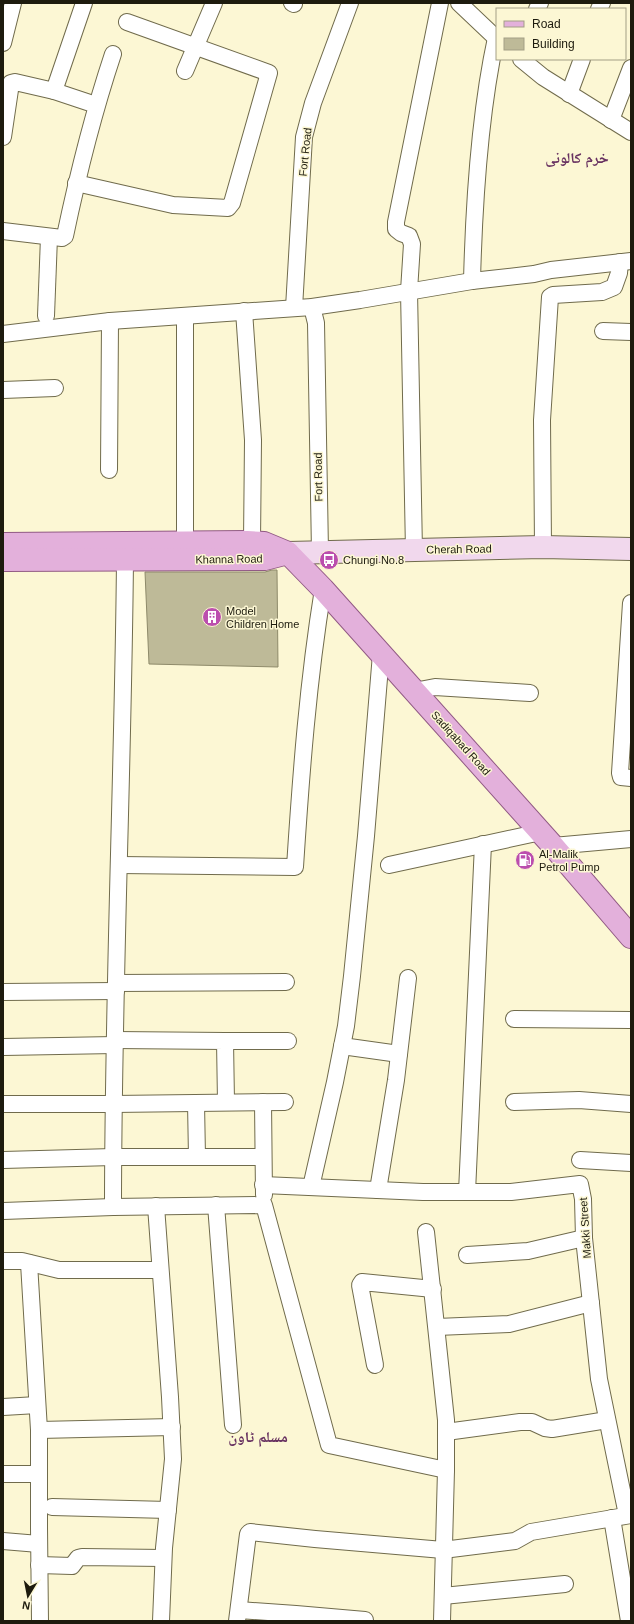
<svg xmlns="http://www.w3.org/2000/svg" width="634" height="1624" font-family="Arial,'Noto Naskh Arabic',sans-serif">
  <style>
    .building { fill: #beba98; stroke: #8e8a6a }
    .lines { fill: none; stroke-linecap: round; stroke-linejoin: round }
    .street-casing { stroke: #706b4c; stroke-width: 18 }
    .secondary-casing { stroke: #706b4c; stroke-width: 24 }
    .primary-casing { stroke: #915a84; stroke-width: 24 }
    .street { stroke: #fff; stroke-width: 16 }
    .secondary { stroke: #f1d8ed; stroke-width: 22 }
    .primary { stroke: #e3b0db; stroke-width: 22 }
    .labels { text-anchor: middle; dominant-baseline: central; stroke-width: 3; stroke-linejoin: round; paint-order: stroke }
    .street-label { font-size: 11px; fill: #1d1b0e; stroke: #fcf7d4 }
    .poi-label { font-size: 11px; fill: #1d1b0e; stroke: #fcf7d4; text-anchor: start }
    .district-label { font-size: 15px; font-weight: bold; fill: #683261; stroke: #fcf7d4 }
  </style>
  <rect width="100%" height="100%" fill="#fcf7d4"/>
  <path class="building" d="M272,570h5l1,97 -129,-3 -4,-92h120z"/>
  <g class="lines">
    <defs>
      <g id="street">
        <path d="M292,3l2,1"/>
        <path d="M459,3l38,36"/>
        <path d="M537,9l3,-6"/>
        <path d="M599,9l3,-6"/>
        <path d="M3,43l10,-40"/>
        <path d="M521,59l22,18 88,55"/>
        <path d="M185,71l29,-68"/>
        <path d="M54,91l30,-88"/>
        <path d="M569,94l13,-35"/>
        <path d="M611,120l20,-52"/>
        <path d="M3,137l8,-54 4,-1 39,9 42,14"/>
        <path d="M76,183l97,22 55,3 4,-5 37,-130 -142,-51"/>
        <path d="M3,231l59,7 3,-2c13,-62 28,-122 48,-182"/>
        <path d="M472,281c2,-79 7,-165 24,-243"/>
        <path d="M312,307l4,16 4,229"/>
        <path d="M294,308l10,-171 9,-34 37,-100"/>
        <path d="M244,311l9,129 -1,102"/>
        <path d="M46,316l3,-79"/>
        <path d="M185,316v226"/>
        <path d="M603,331l28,1"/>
        <path d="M3,334l107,-13 202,-14 48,-7 112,-19 62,-7 17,-4 80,-9"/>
        <path d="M3,390l52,-2"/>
        <path d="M109,470l1,-149"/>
        <path d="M543,547l-1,-127 8,-123 3,-2 49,-3 12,-5 5,-14 1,-11"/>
        <path d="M414,551l-5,-260 3,-47 -3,-8 -8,-3 -5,-4v-7l44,-219"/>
        <path d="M125,560c-2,215 -12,431 -12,647l151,-2 65,240 117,25 -4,151"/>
        <path d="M631,603l-11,170 1,4 10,1"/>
        <path d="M414,691l21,-4 95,6"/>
        <path d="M553,846l78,-7"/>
        <path d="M119,865l176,2c6,-93 13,-186 28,-278"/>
        <path d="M389,865l152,-33"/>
        <path d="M116,983l170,-1"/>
        <path d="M3,992l113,-1"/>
        <path d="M514,1019l117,1"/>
        <path d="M115,1040l110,1 1,61"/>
        <path d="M225,1041h63"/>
        <path d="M342,1046l57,8"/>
        <path d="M3,1047l112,-2"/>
        <path d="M263,1102l1,93"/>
        <path d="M514,1102l65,-2 52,4"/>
        <path d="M196,1103l1,54"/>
        <path d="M3,1104h110"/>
        <path d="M113,1104l172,-2"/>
        <path d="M3,1160l110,-3h150"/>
        <path d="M580,1160l51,3"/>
        <path d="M263,1185l160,7h88l69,-8 3,15 1,39 15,141 28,136"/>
        <path d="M311,1187l24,-105 11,-56 6,-50 14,-140 15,-182"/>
        <path d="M378,1190l18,-110 12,-102"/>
        <path d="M467,1192l16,-348"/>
        <path d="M216,1205l17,220"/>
        <path d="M156,1206l14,191 3,62 -9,89 -3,73"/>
        <path d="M3,1211l110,-4"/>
        <path d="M426,1232l20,188v50"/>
        <path d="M467,1255l61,-4 56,-13"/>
        <path d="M3,1261h19l37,9h101"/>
        <path d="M29,1263l10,167v98l1,93"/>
        <path d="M437,1327l72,-3 82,-21"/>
        <path d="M375,1365l-15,-80 2,-3 71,7"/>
        <path d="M3,1407l34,-2"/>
        <path d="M39,1430l133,-3"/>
        <path d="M446,1432l74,-10h12l13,6 7,1 55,-9"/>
        <path d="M3,1474h36"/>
        <path d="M52,1507l116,3"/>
        <path d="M612,1518l17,103"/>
        <path d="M3,1541l36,3"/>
        <path d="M39,1565l33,1 6,-8 4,-1 81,1"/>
        <path d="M443,1596l122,-12"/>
        <path d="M239,1610l57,4 69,6"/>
        <path d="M237,1621l11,-87 2,-2 65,7 128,11 72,-9 16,-9 100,-17"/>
      </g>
      <path id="secondary" d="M288,553l255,-6 88,2"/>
      <g id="primary">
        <path d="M3,544l244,-2 17,1 24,10 35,36 230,257 78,91"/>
        <path d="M3,560l262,-1 23,-6"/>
      </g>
    </defs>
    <use href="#street" class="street-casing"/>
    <use href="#secondary" class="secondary-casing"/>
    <use href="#primary" class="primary-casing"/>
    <use href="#street" class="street"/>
    <use href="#secondary" class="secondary"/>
    <use href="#primary" class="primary"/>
  </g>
  <defs>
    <symbol id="bus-disc" viewBox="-11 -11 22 22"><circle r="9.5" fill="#bb4eae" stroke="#fcf7d4"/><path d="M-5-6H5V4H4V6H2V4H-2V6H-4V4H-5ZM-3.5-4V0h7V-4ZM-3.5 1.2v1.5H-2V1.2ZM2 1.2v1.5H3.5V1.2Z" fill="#fff"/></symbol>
    <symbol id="building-disc" viewBox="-11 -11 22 22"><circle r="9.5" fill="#bb4eae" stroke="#fcf7d4"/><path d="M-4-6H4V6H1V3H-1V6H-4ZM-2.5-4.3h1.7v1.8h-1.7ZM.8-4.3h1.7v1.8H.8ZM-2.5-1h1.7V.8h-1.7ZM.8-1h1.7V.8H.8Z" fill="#fff"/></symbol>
    <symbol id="fuel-disc" viewBox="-11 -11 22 22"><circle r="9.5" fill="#bb4eae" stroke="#fcf7d4"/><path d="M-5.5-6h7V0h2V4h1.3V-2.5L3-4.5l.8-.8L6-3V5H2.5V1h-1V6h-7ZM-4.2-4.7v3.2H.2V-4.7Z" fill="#fff"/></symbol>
  </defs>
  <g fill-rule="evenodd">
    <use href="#bus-disc" x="318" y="549" width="22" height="22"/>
    <use href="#building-disc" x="201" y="606" width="22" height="22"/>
    <use href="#fuel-disc" x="514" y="849" width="22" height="22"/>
  </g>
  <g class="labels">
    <g class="street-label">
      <text transform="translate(305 152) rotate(-84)">Fort Road</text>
      <text transform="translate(318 477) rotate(-91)">Fort Road</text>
      <text transform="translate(459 549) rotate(-1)">Cherah Road</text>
      <text transform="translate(229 559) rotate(-1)">Khanna Road</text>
      <text transform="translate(461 743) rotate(48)">Sadiqabad Road</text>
      <text transform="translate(585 1228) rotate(-94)">Makki Street</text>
    </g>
    <g class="poi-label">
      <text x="343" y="560">Chungi No.8</text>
      <text x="226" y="611">Model<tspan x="226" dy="13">Children Home</tspan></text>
      <text x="539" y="854">Al-Malik<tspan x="539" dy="13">Petrol Pump</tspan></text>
    </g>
    <g class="district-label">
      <text x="577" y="157">خرم کالونی</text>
      <text x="258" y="1436">مسلم ٹاون</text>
    </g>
  </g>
  <rect width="634" height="1624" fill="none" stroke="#1d1b0e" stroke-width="8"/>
  <rect x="496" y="8" width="130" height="52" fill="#fcf7d4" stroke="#a39f85"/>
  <rect x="504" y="21" width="20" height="6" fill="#e3b0db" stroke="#a39f85"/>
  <text x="532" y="28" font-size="12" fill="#1d1b0e">Road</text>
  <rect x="504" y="38" width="20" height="12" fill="#beba98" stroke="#a39f85"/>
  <text x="532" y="48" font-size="12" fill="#1d1b0e">Building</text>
  <g transform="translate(28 1596) rotate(190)" stroke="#fcf7d4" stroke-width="3" paint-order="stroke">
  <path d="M0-3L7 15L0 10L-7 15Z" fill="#1d1b0e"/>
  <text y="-6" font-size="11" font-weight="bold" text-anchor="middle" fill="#1d1b0e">N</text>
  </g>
</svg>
